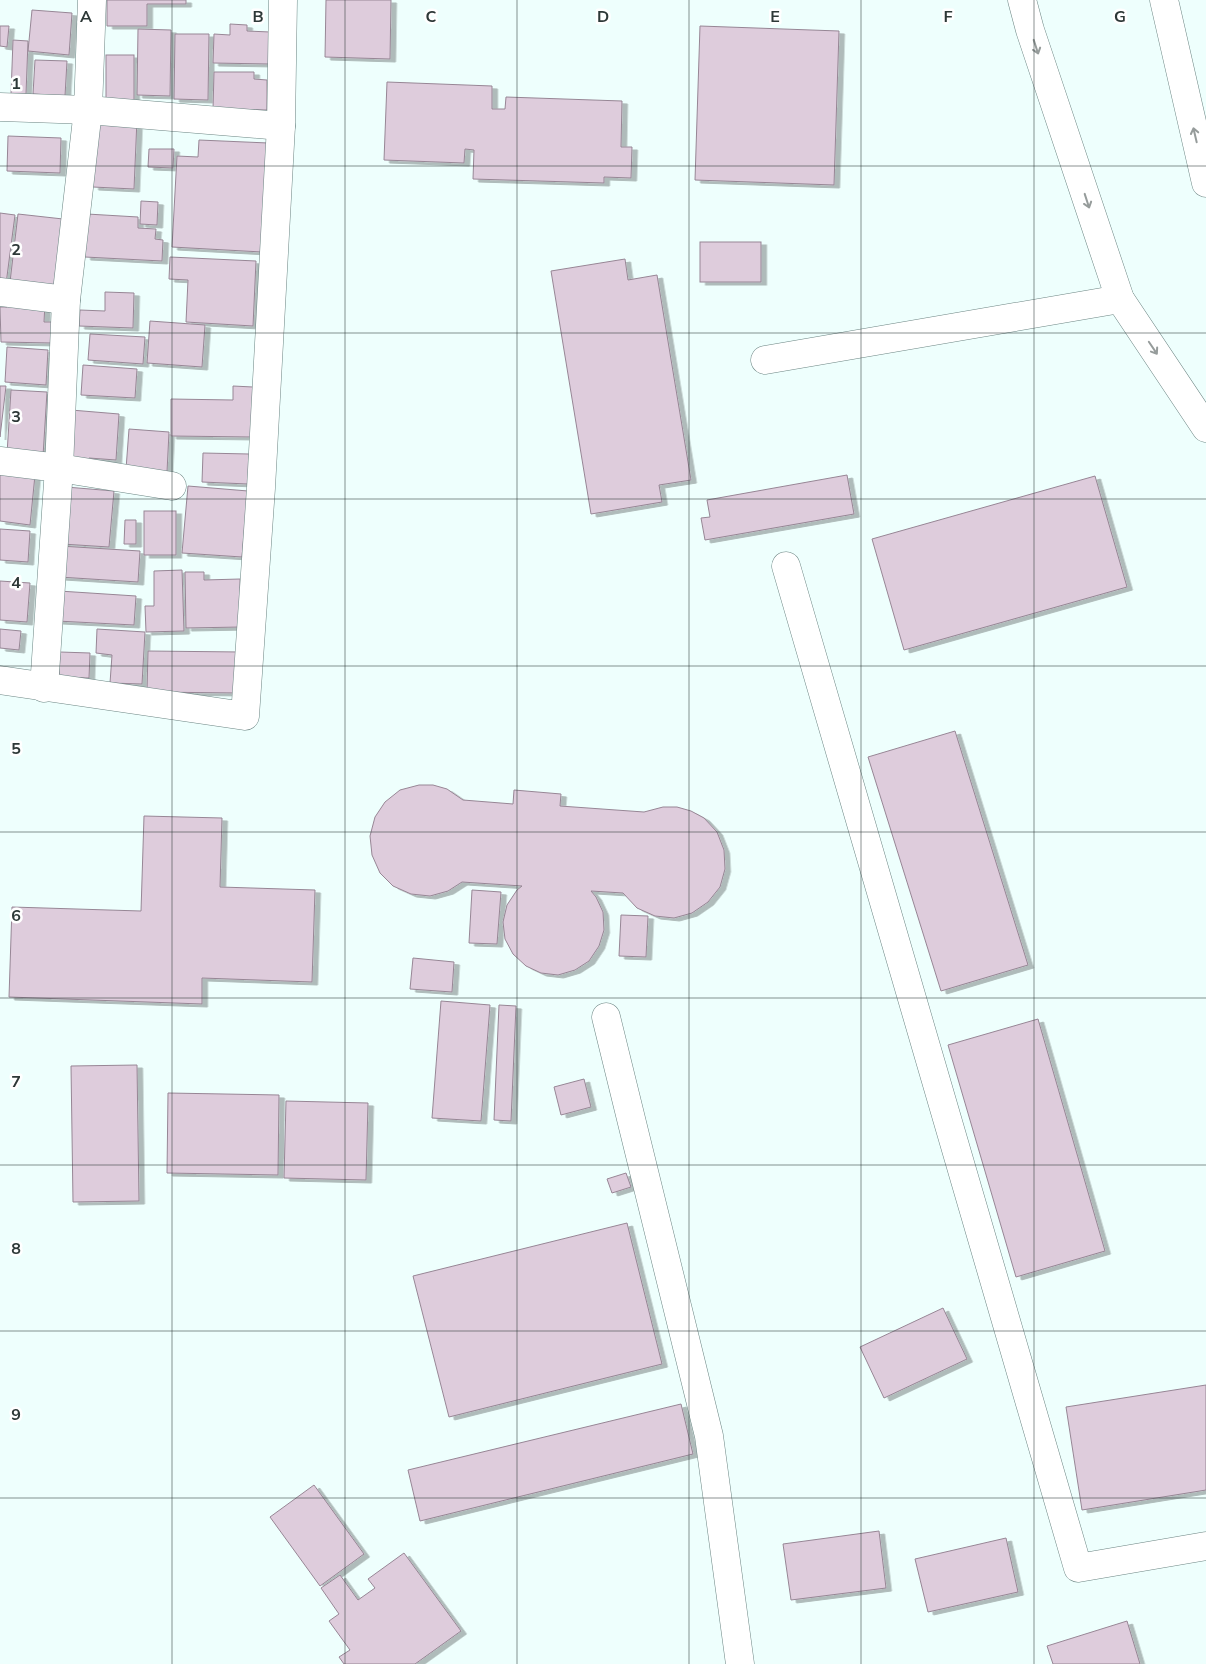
<svg xmlns="http://www.w3.org/2000/svg" width="1206" height="1664" font-family="Mulish,sans-serif">
  <style>
    .building { fill: #deccdc; stroke: #978695; filter: url(#shadow) }
    .lines { fill: none; stroke-linecap: round; stroke-linejoin: round }
    .street-casing { stroke: #6c8583; stroke-width: 29 }
    .secondary-casing { stroke: #6c8583; stroke-width: 29 }
    .street { stroke: #fff; stroke-width: 28 }
    .secondary { stroke: #fff; stroke-width: 28 }
    .oneway { stroke: #969c9b }
    .grid { fill: none; stroke: #2d3837; stroke-width: 1; stroke-opacity: 0.55 }
    .grid-label { font-size: 16px; text-anchor: middle; font-weight: bold; fill: #2d3837; stroke: #fff; stroke-width: 5; stroke-linejoin: round; paint-order: stroke }
  </style>
  <defs>
    <filter id="shadow"><feDropShadow dx="5.5" dy="3" stdDeviation="0" flood-color="#0004"/></filter>
  </defs>
  <rect width="100%" height="100%" fill="#eefffd"/>
  <g class="building">
    <path d="M107,0h79v4h-39v22h-40z"/>
    <path d="M326,0h65l-1,59 -65,-2z"/>
    <path d="M32,10l40,3 -3,42 -41,-4z"/>
    <path d="M230,24l17,1v6l23,1 -1,32 -56,-1 1,-29 16,1z"/>
    <path d="M0,26h9l-2,21 -7,-1z"/>
    <path d="M700,26l139,5 -5,154 -139,-5z"/>
    <path d="M138,29l33,1 -1,66 -33,-1z"/>
    <path d="M175,34h34l-1,66 -34,-1z"/>
    <path d="M13,40l15,1 -2,53h-15z"/>
    <rect x="106" y="55" width="28" height="45"/>
    <path d="M35,60l32,1 -2,35 -32,-2z"/>
    <path d="M214,72h40v7l13,1v30l-54,-1z"/>
    <path d="M387,82l105,4v23h13l1,-12 116,4 -1,46h11l-1,31 -27,-1v6l-131,-4 1,-29 -9,-1 -1,14 -80,-3z"/>
    <path d="M96,116l41,3 -3,70 -41,-2z"/>
    <path d="M8,136l53,2 -1,35 -53,-2z"/>
    <path d="M199,140l69,3 -6,109 -90,-5 5,-91 21,1z"/>
    <path d="M149,149h25l-1,19 -25,-1z"/>
    <path d="M141,201l17,1 -1,23 -17,-1z"/>
    <path d="M0,213l15,2 -9,69 -6,-1z"/>
    <path d="M18,214l45,5 -9,68 -44,-5z"/>
    <path d="M87,214l51,3v11l18,1 -1,10 8,1 -1,21 -77,-4z"/>
    <rect x="700" y="242" width="61" height="40"/>
    <path d="M170,257l86,4 -3,65 -67,-4 2,-42 -19,-1z"/>
    <path d="M625,259l3,21 29,-5 34,205 -32,5 3,17 -71,12 -40,-243z"/>
    <path d="M105,292l29,1 -1,35 -54,-2 1,-16 25,1z"/>
    <path d="M7,302l38,1 -1,19h8v21l-51,-1 -1,-35h7z"/>
    <path d="M150,321l55,4 -3,42 -55,-4z"/>
    <path d="M90,334l55,3 -2,27 -55,-4z"/>
    <path d="M7,347l41,3 -2,35 -41,-3z"/>
    <path d="M83,365l54,4 -2,29 -54,-3z"/>
    <path d="M0,386h6l-6,51z"/>
    <path d="M233,386l20,1 -1,50 -81,-1v-37l62,1z"/>
    <path d="M11,390l36,2 -4,64 -36,-2z"/>
    <path d="M71,410l48,4 -3,46 -27,-2v5l-21,-1z"/>
    <path d="M129,429l40,3 -2,40 -41,-3z"/>
    <path d="M203,453l46,1 -1,30 -46,-2z"/>
    <path d="M0,471l35,4 -5,50 -30,-4z"/>
    <path d="M847,475l7,39 -149,26 -4,-22 9,-1 -3,-17z"/>
    <path d="M1095,476l32,111 -223,63 -32,-111z"/>
    <path d="M188,486l60,5 -6,66 -60,-4z"/>
    <path d="M66,487l48,4 -5,56 -47,-3z"/>
    <rect x="144" y="511" width="32" height="44"/>
    <path d="M125,520h11v24h-12z"/>
    <path d="M0,529l30,2 -2,31 -28,-2z"/>
    <path d="M60,546l80,5 -2,31 -79,-5z"/>
    <path d="M182,570l2,61 -38,1 -1,-26h9v-35z"/>
    <path d="M185,572h19v8l36,-1 1,48 -55,1z"/>
    <path d="M0,581l30,2 -3,39 -27,-2z"/>
    <path d="M59,591l77,5 -2,29 -77,-4z"/>
    <path d="M0,629l21,2 -2,19 -19,-2z"/>
    <path d="M97,629l48,3 -3,52 -32,-1 2,-28 -16,-2z"/>
    <path d="M148,651l93,1 -1,41 -93,-1z"/>
    <path d="M60,652l30,1 -1,25 -30,-1z"/>
    <path d="M955,731l73,234 -87,26 -73,-234z"/>
    <path d="M419,785h14l14,4 16,11 50,4 1,-14 47,4 -1,12 84,6 19,-5h14l14,4 13,7 13,14 7,18 1,19 -5,18 -12,15 -16,11 -18,5 -19,-2 -18,-8 -14,-15 -32,-2 5,6 7,15 1,18 -5,16 -10,15 -14,9 -17,5 -17,-2 -15,-7 -13,-12 -8,-15 -2,-17 4,-17 10,-15 5,-4 -60,-4 -14,9 -18,5 -19,-2 -18,-8 -13,-13 -8,-18 -2,-19 5,-19 10,-15 15,-12z"/>
    <path d="M144,816l78,2 -2,69 95,3 -3,92 -110,-4v26l-193,-7 3,-90 129,4z"/>
    <path d="M472,890l29,2 -4,52 -28,-1z"/>
    <path d="M621,915l27,1 -2,41 -27,-1z"/>
    <path d="M413,958l41,4 -2,30 -42,-3z"/>
    <path d="M441,1001l49,4 -9,116 -49,-3z"/>
    <path d="M499,1005l17,1 -5,115 -17,-1z"/>
    <path d="M1038,1019l67,232 -89,26 -68,-232z"/>
    <path d="M137,1065l2,136 -66,1 -2,-136z"/>
    <path d="M584,1079l7,28 -30,8 -7,-28z"/>
    <path d="M168,1093l111,2 -1,80 -111,-2z"/>
    <path d="M286,1101l82,2 -2,77 -82,-2z"/>
    <path d="M626,1173l5,14 -19,6 -5,-14z"/>
    <path d="M627,1223l35,141 -213,53 -36,-141z"/>
    <path d="M943,1308l24,51 -83,39 -24,-51z"/>
    <path d="M1206,1385v105l-124,20 -16,-103z"/>
    <path d="M681,1404l12,50 -273,67 -12,-51z"/>
    <path d="M314,1485l50,69 -44,32 -50,-69z"/>
    <path d="M879,1531l7,57 -95,12 -8,-56z"/>
    <path d="M1006,1538l12,54 -90,20 -13,-53z"/>
    <path d="M404,1553l57,78 -46,33h-71l-5,-7 11,-7 -21,-29 10,-7 -18,-26 19,-13 18,25 17,-12 -7,-9z"/>
    <path d="M1127,1621l13,43h-87l-6,-18z"/>
  </g>
  <g class="lines">
    <defs>
      <g id="street">
        <path d="M0,107l88,3 193,16"/>
        <path d="M0,292l66,8"/>
        <path d="M765,360l355,-61"/>
        <path d="M0,461l59,7 113,18"/>
        <path d="M786,566l292,1002 128,-22"/>
        <path d="M0,680l245,36 16,-228 20,-362 2,-126"/>
        <path d="M44,688l15,-220 7,-168 22,-190 4,-110"/>
        <path d="M606,1017l103,419 31,228"/>
      </g>
      <g id="secondary">
        <path d="M1022,0l8,30 90,269 86,129"/>
        <path d="M1164,0l42,183"/>
      </g>
    </defs>
    <use href="#street" class="street-casing"/>
    <use href="#secondary" class="secondary-casing"/>
    <use href="#street" class="street"/>
    <use href="#secondary" class="secondary"/>
  </g>
  <defs><path id="oneway-shaft" d="M-6 0H5M1.5-3L5.5 0L1.5 3" fill="none" stroke-width="1.6" stroke-linecap="round" stroke-linejoin="round" transform="scale(1.25)"/></defs>
  <g class="oneway">
    <use href="#oneway-shaft" transform="translate(1036 47) rotate(72)"/>
    <use href="#oneway-shaft" transform="translate(1195 135) rotate(-103)"/>
    <use href="#oneway-shaft" transform="translate(1087 201) rotate(72)"/>
    <use href="#oneway-shaft" transform="translate(1153 348) rotate(56)"/>
  </g>
  <path class="grid" d="M172,0v1664M345,0v1664M517,0v1664M689,0v1664M861,0v1664M1034,0v1664M0,166h1206M0,333h1206M0,499h1206M0,666h1206M0,832h1206M0,998h1206M0,1165h1206M0,1331h1206M0,1498h1206"/>
  <g class="grid-label">
    <text x="86" y="22">A</text>
    <text x="258" y="22">B</text>
    <text x="431" y="22">C</text>
    <text x="603" y="22">D</text>
    <text x="775" y="22">E</text>
    <text x="948" y="22">F</text>
    <text x="1120" y="22">G</text>
    <text x="16" y="89">1</text>
    <text x="16" y="255">2</text>
    <text x="16" y="422">3</text>
    <text x="16" y="588">4</text>
    <text x="16" y="754">5</text>
    <text x="16" y="921">6</text>
    <text x="16" y="1087">7</text>
    <text x="16" y="1254">8</text>
    <text x="16" y="1420">9</text>
  </g>
</svg>
